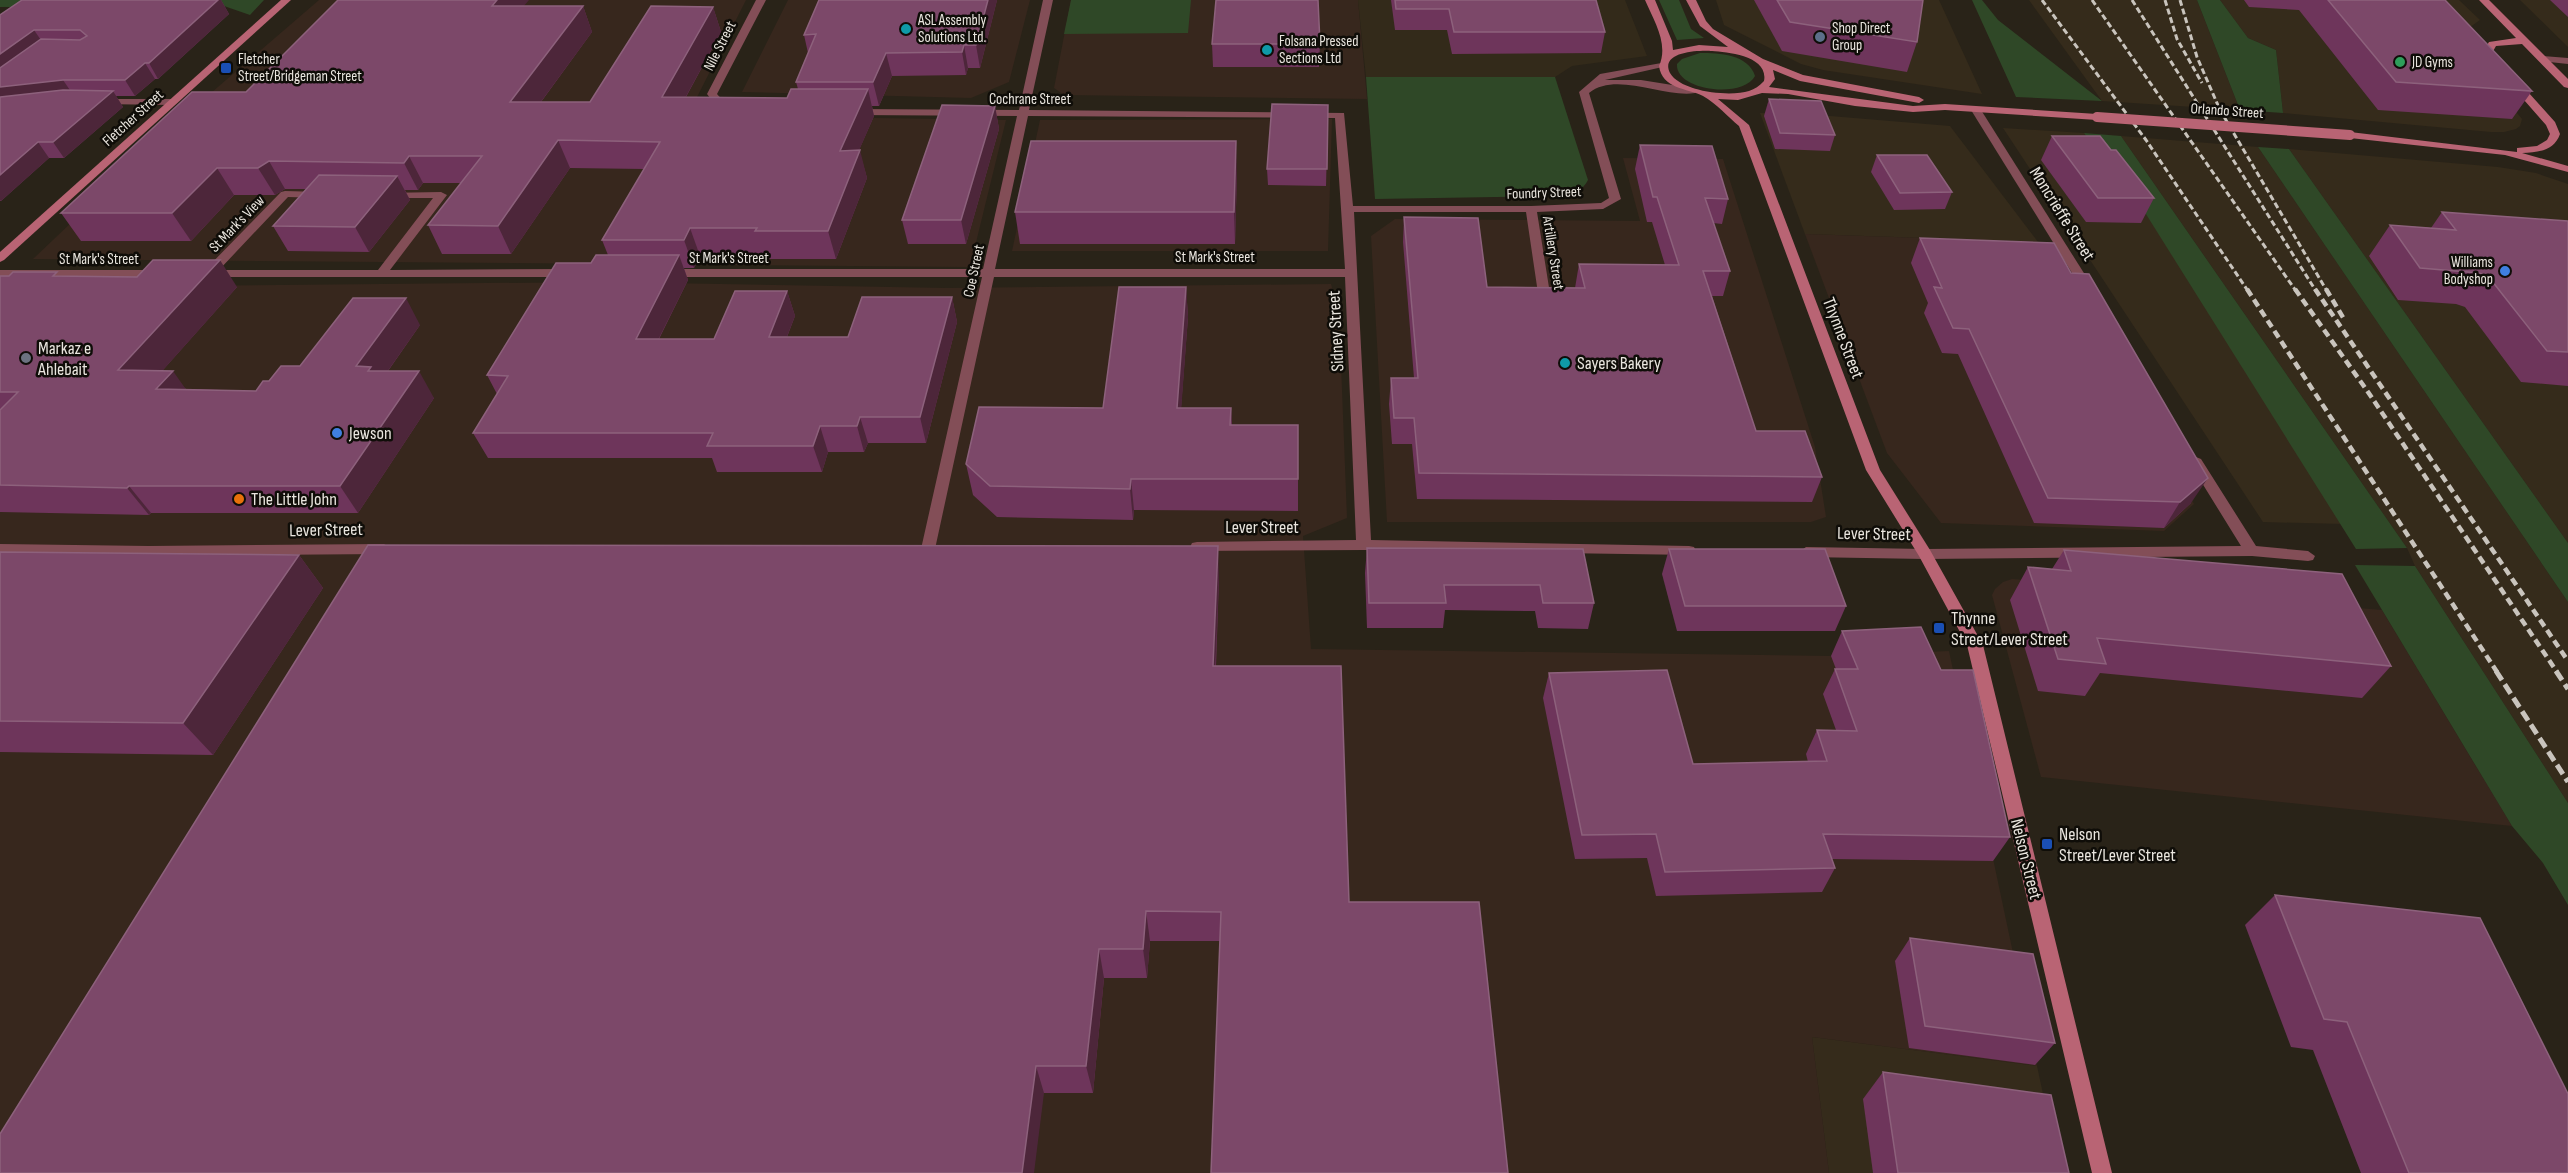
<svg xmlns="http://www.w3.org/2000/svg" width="2568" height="1173" font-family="'Sofia Sans Condensed',sans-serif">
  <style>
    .built { fill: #352b1b }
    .industrial { fill: #37271d }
    .education { fill: #332a1a }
    .green { fill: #2f4827 }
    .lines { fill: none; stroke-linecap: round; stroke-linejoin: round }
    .street { fill: #834e57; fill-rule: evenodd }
    .secondary { fill: #b96474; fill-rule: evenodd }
    .rail-far2 { stroke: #c9c4bd; stroke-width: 3; stroke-dasharray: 6 3; stroke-linecap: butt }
    .rail-far1 { stroke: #c9c4bd; stroke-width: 4.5; stroke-dasharray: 8 4.5; stroke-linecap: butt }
    .rail { stroke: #c9c4bd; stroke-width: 5; stroke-dasharray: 11 5; stroke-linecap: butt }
    .secondary-bridge { stroke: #b96474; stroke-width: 10 }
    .wall { fill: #6e355b }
    .shaded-wall { fill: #4d263a }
    .building { fill: #7c4869; stroke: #8d617c; stroke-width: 1.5 }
    .culture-dot { fill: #0f9aa8; stroke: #0f0d08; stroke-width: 2 }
    .service-dot { fill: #5c6f8a; stroke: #0f0d08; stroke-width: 2 }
    .leisure-dot { fill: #2e9e5b; stroke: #0f0d08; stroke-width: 2 }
    .transit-dot { fill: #1a4fb4; stroke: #0f0d08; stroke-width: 2 }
    .shop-dot { fill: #3f7fe0; stroke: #0f0d08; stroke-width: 2 }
    .worship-dot { fill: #6b7280; stroke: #0f0d08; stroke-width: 2 }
    .food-dot { fill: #e8710a; stroke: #0f0d08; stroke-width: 2 }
    .labels { text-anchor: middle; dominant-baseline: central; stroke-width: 5; stroke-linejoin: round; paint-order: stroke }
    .far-poi-label { font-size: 15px; fill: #eae6df; stroke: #0f0d08; text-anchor: start }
    .far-street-label { font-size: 15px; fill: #eae6df; stroke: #0f0d08 }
    .street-label { font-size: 18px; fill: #eae6df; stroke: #0f0d08 }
    .poi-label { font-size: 18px; fill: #eae6df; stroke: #0f0d08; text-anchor: start }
  </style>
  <rect width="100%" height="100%" fill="#292318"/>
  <g class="built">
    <path d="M1716,0h223l43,94 -159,-24 -22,-6 -77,-39z"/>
    <path d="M2029,0h168l43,110 -138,-9z"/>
    <path d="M2220,0h239l21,20 -17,12 -2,14 61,73 -2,7 -4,3 -12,3h-13l-208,-19 -7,-63 -28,-12z"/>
    <path d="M2520,0h48v47z"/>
    <path d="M1760,113l58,2 132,11 88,116 -233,-8z"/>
    <path d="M2003,128l81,5 11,15 12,4 236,372 -80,-2z"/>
    <path d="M2121,136l137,11 310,455v201l-153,-237 -8,-18z"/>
    <path d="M2289,149l209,18 38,6 32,11v359z"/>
    <path d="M1812,1037l225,29 23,107h-231z"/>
  </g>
  <g class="industrial">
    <path d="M319,0h427l-58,115 318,5 -36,147 -937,-8 143,-136z"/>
    <path d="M788,0h242l-21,82 -38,16 -229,-6z"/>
    <path d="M1071,0h287l9,99 -303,-4 -10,-7z"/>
    <path d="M1332,119l-4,132h-316l28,-131z"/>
    <path d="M1623,158l100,1 92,288 11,70 -15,5h-424l-16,-286 24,-17 245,2z"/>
    <path d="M1805,234l233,8 38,54 118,208 -30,27 -223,-8 -54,-70z"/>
    <path d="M604,282l343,6 384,-4 8,29 8,205 -44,18 8,113 520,7 118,-5 88,415 -225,-29 17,136h-1829v-727l172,-160z"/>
    <path d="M2012,579l370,31 130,216 -471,-49 -49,-182 3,-6 8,-7z"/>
  </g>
  <path class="education" d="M1358,0h267l22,56 -75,10 -17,11h-189z"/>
  <g class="green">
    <path d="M0,0h264l-14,15 -26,-9 -224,1z"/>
    <path d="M1071,0h120l-3,33 -124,1z"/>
    <path d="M1659,0h20l12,29 13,9 -27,2z"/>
    <path d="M1972,0h10l16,20 104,81 -86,-4z"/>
    <path d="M2197,0h23l28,38 28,12 7,63 -43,-3z"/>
    <path d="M1700,53c19,0 48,1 55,23 -12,23 -80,15 -78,-12l5,-5z"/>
    <path d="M1366,77h189l33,103c-6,12 -16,14 -28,16l-185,3z"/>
    <path d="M2084,133l37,3 286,412 -51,1 -249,-397 -12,-4z"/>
    <path d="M2258,147l31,2 279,394v59z"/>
    <path d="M2355,565l60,1 153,237v102l-25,-42 -31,-37z"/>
  </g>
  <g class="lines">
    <g class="street">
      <path d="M756,0h10l-49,94 8,9 10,5c-11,8 -21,-5 -28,-14z"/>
      <path d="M1043,0h10l-24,110 315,3 9,93h178l70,-3 8,-5 -30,-106 21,-18 67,-12v4l-62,14h36l50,8 4,1v4c-31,5 -79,-22 -106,0l32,106 -18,10 -66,3 14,88 -2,3h-8l-2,-3 -13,-88h-172l17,328 318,6 5,1 2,4 -2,4 -330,-5 -172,1 -2,-4 2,-4 5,-1 159,-2 -11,-263h-351l-59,272 -2,4h-10l-2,-4 61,-272h-315l-6,-4 6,-4h316l34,-153 -164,-1 -5,-3 5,-3 166,1zM1028,116l307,2 10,151h-350z"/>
      <path d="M2543,56l25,2v6l-28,-3v-4z"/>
      <path d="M101,99h72l5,3 -5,3 -76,-1 -1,-2z"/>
      <path d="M1976,107l5,3 113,179 -2,3h-8l-2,-3 -111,-179z"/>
      <path d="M285,191l36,1 6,3 -6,3 -33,-1 -69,73h159l55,-72h-46l-4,-1v-4l58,-1 6,3 -57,75 181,-1 6,4 -6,4h-367v-6l77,-79z"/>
      <path d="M0,270h160l6,4 -6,4h-160z"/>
      <path d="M2196,457l5,2 55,87 52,5 7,5 -2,4 -5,1 -56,-5 -327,3 -119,-2 -7,-5 7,-5 119,2 316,-3 -52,-84z"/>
      <path d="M0,544l149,2 235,-2 7,5 -7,5 -235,2 -149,-2z"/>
    </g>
    <g class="secondary">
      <path d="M281,0h10l-287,260 -4,2v-10z"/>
      <path d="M1645,0h10l17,41 1,9 26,-5 29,2 -28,-21 -14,-26h10l10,21 7,8 50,30 40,16 116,22 5,3 -5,3 -119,-22 -27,-11 2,9 -6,8 144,19 32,-2 152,10 5,3 -5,3 -152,-10 -32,2 -58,-6 -67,-12 -26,-1 -24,7 -20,-1 31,26 131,345 50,80 53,95 129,528h-20l-125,-528 -48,-89 -53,-86 -127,-344c-11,-9 -23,-23 -36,-30 -16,-8 -41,-7 -44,-30 10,-22 -5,-45 -14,-66zM1712,51c16,1 57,5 52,30 -5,5 -9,8 -15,10 -19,6 -68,1 -79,-18 -11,-22 31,-23 42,-22z"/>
      <path d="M2479,0h10l79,79v9l-4,-1 -42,-43 -26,2 -4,7 7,9 -8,2 -9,-11 7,-11 27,-4z"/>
      <path d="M2515,81l4,1 36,40 5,12c-6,17 -21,18 -38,19l46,13v6l-63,-17 -155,-17 -5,-3 5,-3 167,20v-4l20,-2 10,-6 3,-6 -4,-9 -36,-41z"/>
    </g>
    <g class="rail-far2">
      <path d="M2042,0l104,140 102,151"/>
      <path d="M2092,0l204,291"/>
      <path d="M2132,0l184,291"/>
      <path d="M2165,0l12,39 25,44"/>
      <path d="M2180,0l17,57 23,53 107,181"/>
    </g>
    <g class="rail-far1">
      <path d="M2247,289l250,383"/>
      <path d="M2295,289l73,103 189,280"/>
      <path d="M2315,289l253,372"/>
      <path d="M2326,289l18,30"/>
    </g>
    <g class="rail">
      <path d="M2496,671l72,111"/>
      <path d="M2556,671l12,18"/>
    </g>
    <path class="secondary-bridge" d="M2097,117l253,18"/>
  </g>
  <g class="wall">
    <path d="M22,0h199l8,14 -71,65h-3l-20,17h-19l7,11 -59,51h-15l-48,43h-1v-186z"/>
    <path d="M819,0h193h-15l-17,68h-12l-2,7 -74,1 -13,30h-7l2,10 -15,34 8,28 -31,81h-72l-1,-3h-63l-6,12h-10l4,12 -29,59h55l73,-48 8,25 -8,21h61l104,-40 5,25 -31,121h-58l-4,9h-36l-6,20h-105l-5,-14h-224l-15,-25 24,-39 -10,-19 104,-112 17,-8 -6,-15 42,-71 -74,-1 -59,86h-69l-14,-29 33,-42h-38l-5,7h-13l5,10 -41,52 -81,-1 -15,-25 33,-37h-21l-10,6h-41l-43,46h-110l-20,-28 185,-121 278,-86h59l9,26 -51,70h49l123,-95 8,25 -35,65 101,1 11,-9 -2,-7 12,-29 -4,-18z"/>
    <path d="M1391,0h205l9,32 -4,21 -149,1 -5,-24h-52z"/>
    <path d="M1754,0h169l-6,42 -10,30 -125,-21z"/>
    <path d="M2244,0h201l87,91 -20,28 -134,-9 -79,-100 -50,-3z"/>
    <path d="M2550,0h18v17z"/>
    <path d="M1212,44h108l-1,23h-106z"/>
    <path d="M1769,99l66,36 -5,16 -55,-2 -11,-33z"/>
    <path d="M1328,105l-2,81 -58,-1 -1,-16z"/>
    <path d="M995,106l4,23 -33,115h-58l-6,-24z"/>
    <path d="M2052,136l59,14 43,48 -13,25 -55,-1 -45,-62z"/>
    <path d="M1640,145l88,54 -6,25 -9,-1 17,48 -7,25h-11l44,135 66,46 -10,25 -395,-3 -5,-55h-20l-3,-40 2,-26h23l-11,-136 1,-25 83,70 88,1 4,-24 86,1 -13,-43h-5l-12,-53z"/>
    <path d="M1877,155l75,37 -7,17 -51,1 -23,-38z"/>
    <path d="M1237,172l-2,72h-215l-5,-32z"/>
    <path d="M2442,212l126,9v165l-47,-4 -56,-75 -9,-3 -58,-4 -29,-44 21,-31 41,3z"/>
    <path d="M1920,238l271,265 -27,25 -130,-5 -76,-169 -16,-1 -18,-40 4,-10 -17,-40z"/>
    <path d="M0,276h60l177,11 -75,84 24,18 70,2 13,-10 31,-15 120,-41 -32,46 46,27 -76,115h-207l-2,2 -149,-3z"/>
    <path d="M1186,287l2,30 -7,91h50l1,17h66v86l-164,-1 -1,10 -136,-3 -24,-22 -7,-31 137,-56z"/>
    <path d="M1367,548l216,1 11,54 -6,26 -50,-1 -3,-17 -90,-1 -2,18h-76l-2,-55z"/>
    <path d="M1669,549l177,57 -11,25h-158l-15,-57z"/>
    <path d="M2064,550l327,116 -29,32 -262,-25 -15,23 -47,-5 -28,-91 18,-33 24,2z"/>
    <path d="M0,552l299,3 24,33 -110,167 -213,-3z"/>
    <path d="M1219,578l-3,88 133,236 -129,39h-70l-3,37h-43l-11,115h-49l-1044,80z"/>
    <path d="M1842,631l168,206 -17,24 -162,-2 4,9 -13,24 -166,4 -9,-38 -72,1 -32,-161 6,-25 144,91 115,-2 -2,-8 11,-24h19l-13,-36 12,-25h1l-5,-13z"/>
    <path d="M2275,895l293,278h-207l-48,-123 -22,-3 -46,-122z"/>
    <path d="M1910,938l145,105 -20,22 -126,-17 -14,-87z"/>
    <path d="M1883,1072l186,101h-196l-10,-74z"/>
  </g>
  <g class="shaded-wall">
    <path d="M218,0h3l8,14 -71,65 -9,-16z"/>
    <path d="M497,0h32l-27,32 -10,-26z"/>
    <path d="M988,0h9l-17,68 -4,-23z"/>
    <path d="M583,6l9,26 -71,97 -11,-27z"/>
    <path d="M713,7l8,25 -50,92 -9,-27z"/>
    <path d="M34,30l11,16 -45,32v-24z"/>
    <path d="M964,45l4,23 -2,7 -4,-23z"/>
    <path d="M886,53l6,23 -13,30 -6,-24z"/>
    <path d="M145,63l10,16 -20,17 -10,-16z"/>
    <path d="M63,80l11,16 -74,8v-17z"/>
    <path d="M868,89l6,27 -27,62 -7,-27z"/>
    <path d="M113,91l10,16 -59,51 -11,-16z"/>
    <path d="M995,106l4,23 -33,115 -5,-24z"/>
    <path d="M558,140l12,28 -59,86 -13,-28z"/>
    <path d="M1236,141l1,31 -2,72 -1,-32z"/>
    <path d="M38,142l11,16 -48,43 -1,-1v-25z"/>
    <path d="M860,150l7,28 -31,81 -8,-28z"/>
    <path d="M409,156l14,27 -5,7 -14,-27z"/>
    <path d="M269,161l16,28 -10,6 -17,-27z"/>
    <path d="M217,168l17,27 -43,46 -19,-28z"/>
    <path d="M397,176l13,24 -41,52 -14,-25z"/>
    <path d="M690,228l10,28 -6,12 -10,-28z"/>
    <path d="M679,255l9,25 -42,84 -10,-25z"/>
    <path d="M220,260l17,27 -98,110 -21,-27z"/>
    <path d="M1186,287l2,30 -9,122 -2,-31z"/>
    <path d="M787,291l8,25 -18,46 -8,-25z"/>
    <path d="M952,297l5,25 -31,121 -6,-26z"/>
    <path d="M406,298l14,27 -40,57 -24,-16z"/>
    <path d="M173,371l19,27 -36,-9z"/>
    <path d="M419,371l15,27 -76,115 -18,-27z"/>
    <path d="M860,417l8,26 -4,9 -7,-26z"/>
    <path d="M820,426l8,26 -6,20 -9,-26z"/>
    <path d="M2208,478l-17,25 -27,25 16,-26z"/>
    <path d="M1131,479l3,31 -1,10 -3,-31z"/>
    <path d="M129,486l22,27 -2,2 -22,-27z"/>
    <path d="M1218,546l1,32 -5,121 -1,-33z"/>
    <path d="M299,555l24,33 -110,167 -30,-32z"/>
    <path d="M1146,911l4,30 -3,37 -4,-29z"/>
    <path d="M1099,949l5,29 -11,115 -7,-27z"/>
    <path d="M1036,1066l8,27 -10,80h-12z"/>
  </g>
  <g class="building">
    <path d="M22,0h196l-69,63h-4l-20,17h-62l-63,7v-19l41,-29 39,1 7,-4 -7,-6h-46l-34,24v-39z"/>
    <path d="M338,0h159l-5,6h91l-73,96h80l61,-96 62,1 -51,90 125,1 4,-9h77l-28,62 20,-1 -32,81h-73l2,-3h-67l-6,12h-82l58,-98 -102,-2 -60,86 -70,-1 54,-69h-73l-5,7 -135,-2 -11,7h-41l-45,45h-111l131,-121h54z"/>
    <path d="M819,0h169l-12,45h-12l-2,7 -76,1 -13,29h-77l20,-48 -12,1z"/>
    <path d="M1216,0h102l2,44h-108z"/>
    <path d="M1395,0h201l9,32h-151l-5,-23h-53z"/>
    <path d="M1777,0h146l-6,42 -127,-20z"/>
    <path d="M2328,0h117l87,91 -136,-9z"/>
    <path d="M63,90l50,1 -60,51h-15l-38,33v-78z"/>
    <path d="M1769,99l52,2 14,34 -55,-2z"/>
    <path d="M1272,104l56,1 -1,64h-60z"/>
    <path d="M942,105l53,1 -34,114h-59z"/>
    <path d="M2052,136h48l11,14h5l38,48h-56z"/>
    <path d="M1031,141h205l-2,71h-219z"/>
    <path d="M1640,145l72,1 16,53 -23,-1 25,73h-27l53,160h49l17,46 -403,-4 -5,-55h-20l-3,-40h27l-14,-161 74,1 9,69 98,1 -6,-24 100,1 -22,-68h-4z"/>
    <path d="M1877,155h50l25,37 -52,1z"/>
    <path d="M319,175l78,1 -42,51 -82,-1z"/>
    <path d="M2442,212l126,9v131l-21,-1 -59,-75 -9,-3 -59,-5 -30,-43 66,5z"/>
    <path d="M1920,238l134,5 17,30 18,1 119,204 -28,24 -132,-4 -79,-169 -16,-1 -19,-41 8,1z"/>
    <path d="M596,255h83l-43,84h78l21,-48h52l-18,46h79l14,-40h90l-32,120h-60l-3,9h-37l-7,20h-106l6,-13h-240l35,-57 -21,-1 69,-112h35z"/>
    <path d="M153,260h67l-102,110 55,1 -17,18 100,2 7,-10h6l12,-15h19l53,-68h53l-50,68 15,1 -3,4h51l-79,115h-211l-2,2 -127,-3v-75l18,-18h-18v-116h9l4,-4h44l-4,4 84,1z"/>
    <path d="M1119,287h67l-9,121h54l-1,17h68v54h-167l-1,10 -140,-3 -24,-22 13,-57 124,1z"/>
    <path d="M368,545l850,1 -5,120h128l8,236h130l29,271h-297l10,-261 -75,-1 -3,38h-44l-13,117h-50l-14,107h-1022v-39z"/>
    <path d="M1367,548l216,1 11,54h-51l-3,-18h-96l2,18h-77z"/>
    <path d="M1669,549h156l21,57h-161z"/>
    <path d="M2064,550l278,24 49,92 -294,-28 9,26 -48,-5 -30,-92 43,4z"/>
    <path d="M0,552l299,3 -116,168 -183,-2z"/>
    <path d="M1921,627l20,43h32l37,167 -187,-3 12,34 -170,4 -9,-38 -74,1 -33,-162 118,-3 26,94 134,-3 -10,-31 40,1 -22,-62h23l-16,-38z"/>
    <path d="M2275,895l205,23 88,176v79h-159l-62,-151 -23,-3z"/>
    <path d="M1910,938l123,16 22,89 -130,-17z"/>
    <path d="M1883,1072l168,23 18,78h-171z"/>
  </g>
  <g class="culture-dot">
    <circle cx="906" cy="29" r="6"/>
    <circle cx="1267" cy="50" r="6"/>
    <circle cx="1565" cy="363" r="6"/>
  </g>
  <circle class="service-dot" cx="1820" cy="37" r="6"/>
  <circle class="leisure-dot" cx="2400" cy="62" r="6"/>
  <g class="transit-dot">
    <rect x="220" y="62" width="12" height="12" rx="3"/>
    <rect x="1933" y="622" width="12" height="12" rx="3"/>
    <rect x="2041" y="838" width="12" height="12" rx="3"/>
  </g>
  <g class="shop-dot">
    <circle cx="2505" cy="271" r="6"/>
    <circle cx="337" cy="433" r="6"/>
  </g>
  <circle class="worship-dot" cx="26" cy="358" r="6"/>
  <circle class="food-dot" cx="239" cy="499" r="6"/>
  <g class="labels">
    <g class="far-poi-label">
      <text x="918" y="20">ASL Assembly<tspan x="918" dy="17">Solutions Ltd.</tspan></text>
      <text x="1832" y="28">Shop Direct<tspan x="1832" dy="17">Group</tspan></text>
      <text x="1279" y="41">Folsana Pressed<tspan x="1279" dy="17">Sections Ltd</tspan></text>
      <text x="238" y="59">Fletcher<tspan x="238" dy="17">Street/Bridgeman Street</tspan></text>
      <text x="2412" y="62">JD Gyms</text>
      <text x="2493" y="262" text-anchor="end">Williams<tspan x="2493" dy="17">Bodyshop</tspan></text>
    </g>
    <g class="far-street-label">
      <text transform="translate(720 46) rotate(-63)">Nile Street</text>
      <text x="1030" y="99">Cochrane Street</text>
      <text transform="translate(2227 111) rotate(4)">Orlando Street</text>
      <text transform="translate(133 118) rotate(-42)">Fletcher Street</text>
      <text transform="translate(1544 193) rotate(-2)">Foundry Street</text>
      <text transform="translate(237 224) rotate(-46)">St Mark's View</text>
      <text transform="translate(1553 253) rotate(81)">Artillery Street</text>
      <text x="1215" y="257">St Mark's Street</text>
      <text x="729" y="258">St Mark's Street</text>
      <text x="99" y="259">St Mark's Street</text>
      <text transform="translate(974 271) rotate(-78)">Coe Street</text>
    </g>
    <g class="street-label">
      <text transform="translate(2062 214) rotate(58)">Moncrieffe Street</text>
      <text transform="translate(1336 331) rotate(-93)">Sidney Street</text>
      <text transform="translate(1843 338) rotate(69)">Thynne Street</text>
      <text x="1262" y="527">Lever Street</text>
      <text transform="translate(326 530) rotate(-1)">Lever Street</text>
      <text transform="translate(1874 534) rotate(1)">Lever Street</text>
      <text transform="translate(2026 859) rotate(76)">Nelson Street</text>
    </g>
    <g class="poi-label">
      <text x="38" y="348">Markaz e<tspan x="38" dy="21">Ahlebait</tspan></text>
      <text x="1577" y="363">Sayers Bakery</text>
      <text x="349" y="433">Jewson</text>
      <text x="251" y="499">The Little John</text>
      <text x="1951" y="618">Thynne<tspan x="1951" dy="21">Street/Lever Street</tspan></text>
      <text x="2059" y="834">Nelson<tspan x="2059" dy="21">Street/Lever Street</tspan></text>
    </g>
  </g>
</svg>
